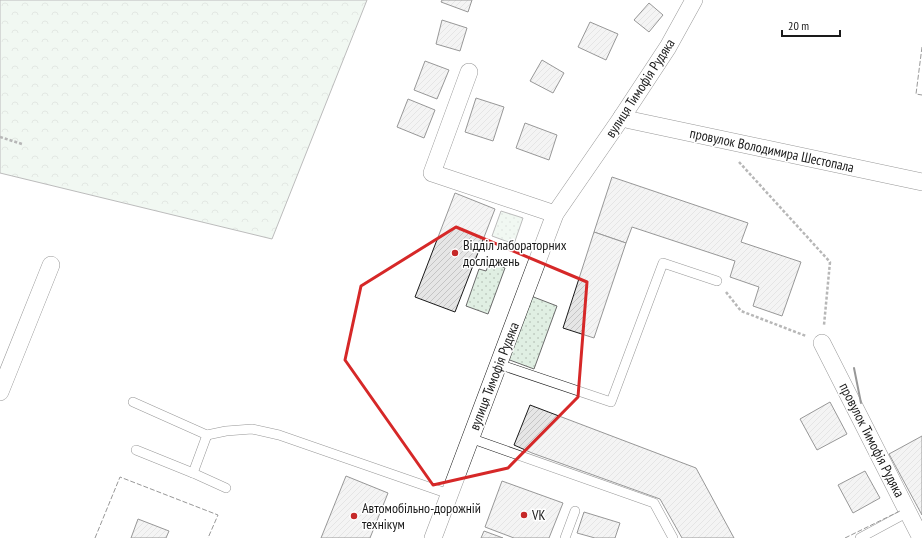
<svg xmlns="http://www.w3.org/2000/svg" width="922" height="538" font-family="'PT Sans Narrow',sans-serif">
  <style>
    .grass { fill: url(#grass-dots); stroke: #6a6a6a }
    .forest { fill: url(#forest-crowns); stroke: #6a6a6a }
    .building { fill: url(#building-hatch); stroke: #1a1a1a }
    .lines { fill: none; stroke-linecap: round; stroke-linejoin: round }
    .service-casing { stroke: #1a1a1a; stroke-width: 10 }
    .minor-casing { stroke: #1a1a1a; stroke-width: 18 }
    .path { stroke: #5f5f5f; stroke-width: 2.5; stroke-dasharray: 3 2; stroke-linecap: butt }
    .service { stroke: #fff; stroke-width: 9 }
    .minor { stroke: #fff; stroke-width: 17 }
    .fence { stroke: #1a1a1a; stroke-width: 1; stroke-dasharray: 5 2; stroke-linecap: butt }
    .wall { stroke: #1a1a1a; stroke-width: 2 }
    .marked { fill: none; stroke: #d62828; stroke-width: 3; stroke-linejoin: round }
    .poi-dot { fill: #c62828; stroke: #fff; stroke-width: 1.5 }
    .labels { text-anchor: middle; dominant-baseline: central; stroke-width: 3; stroke-linejoin: round; paint-order: stroke }
    .street-label { font-size: 14px; fill: #1a1a1a; stroke: #fff }
    .poi-label { font-size: 14px; fill: #1a1a1a; stroke: #fff; text-anchor: start }
  </style>
  <defs>
    <pattern id="grass-dots" width="8" height="8" patternUnits="userSpaceOnUse"><rect width="8" height="8" fill="#e0efe3"/><path d="M2 2h.1M6 6h.1" fill="none" stroke="#c0ccc2" stroke-width="1.8" stroke-linecap="round"/></pattern>
    <pattern id="forest-crowns" width="20" height="18" patternUnits="userSpaceOnUse"><rect width="20" height="18" fill="#e0efe3"/><path d="M2 6a3 3 0 1 1 6 0M12 15a3 3 0 1 1 6 0" fill="none" stroke="#c0ccc2"/></pattern>
    <pattern id="building-hatch" width="6" height="6" patternUnits="userSpaceOnUse"><rect width="6" height="6" fill="#e6e6e6"/><path d="M-1 1l2-2M0 6l6-6M5 7l2-2" fill="none" stroke="#c5c5c5"/></pattern>
  </defs>
  <rect width="100%" height="100%" fill="#fff"/>
  <g class="grass">
    <path d="M501,211l22,7 -9,26 -22,-8z"/>
    <path d="M490,262l15,6 -17,46 -22,-8 13,-37 7,2z"/>
    <path d="M531,296l26,10 -23,63 -27,-10z"/>
  </g>
  <path class="forest" d="M0,0h367l-95,239 -272,-66z"/>
  <g class="building">
    <path d="M442,0h30l-4,12 -27,-10z"/>
    <path d="M649,3l14,12 -14,17 -15,-12z"/>
    <path d="M442,20l25,8 -7,23 -24,-7z"/>
    <path d="M590,22l28,12 -12,26 -28,-13z"/>
    <path d="M542,60l22,13 -11,20 -23,-12z"/>
    <path d="M425,61l24,9 -12,29 -23,-9z"/>
    <path d="M476,98l28,9 -11,34 -28,-9z"/>
    <path d="M408,99l27,11 -11,28 -27,-11z"/>
    <path d="M525,123l32,12 -8,25 -33,-12z"/>
    <path d="M612,177l136,46 -7,19 60,20 -19,54 -29,-10 6,-19 -29,-10 5,-16 -103,-34 -6,16 -32,-11z"/>
    <path d="M455,193l40,16 -40,103 -40,-15z"/>
    <path d="M594,232l32,11 -32,95 -31,-10z"/>
    <path d="M830,402l17,32 -30,16 -17,-31z"/>
    <path d="M530,405l166,63 38,70h-52l-22,-39 -128,-46 -18,-8z"/>
    <path d="M922,436v79l-33,-61z"/>
    <path d="M865,471l15,27 -27,15 -15,-28z"/>
    <path d="M346,476l42,17 -18,45h-49z"/>
    <path d="M502,481l61,22 -14,35h-35l-29,-11z"/>
    <path d="M584,512l36,11 -5,15h-20l-18,-5z"/>
    <path d="M138,519l31,12 -3,7h-35z"/>
    <path d="M484,531l19,7h-22z"/>
  </g>
  <g class="lines">
    <defs>
      <g id="service">
        <path d="M498,364l113,38 52,-139 54,18"/>
        <path d="M133,402l74,33 19,-4 26,-2 27,6 170,59"/>
        <path d="M470,438l184,65 19,35"/>
        <path d="M136,450l57,23 33,15"/>
        <path d="M193,473l14,-38"/>
        <path d="M565,538l10,-27"/>
        <path d="M860,538l48,-26"/>
      </g>
      <g id="minor">
        <path d="M469,72l-37,101 123,41"/>
        <path d="M622,117l8,3 292,62"/>
        <path d="M822,343l99,195"/>
        <path d="M0,392l51,-127"/>
        <path d="M433,538l122,-324 67,-97 46,-70 26,-47"/>
      </g>
    </defs>
    <use href="#service" class="service-casing"/>
    <use href="#minor" class="minor-casing"/>
    <g class="path">
      <path d="M0,137l22,7"/>
      <path d="M739,162l91,100 -6,63"/>
      <path d="M726,292l15,19 65,25"/>
    </g>
    <use href="#service" class="service"/>
    <use href="#minor" class="minor"/>
    <g class="fence">
      <path d="M922,47l-6,47 6,1"/>
      <path d="M95,538l25,-61 98,38 -10,23"/>
      <path d="M845,538l55,-27"/>
    </g>
    <path class="wall" d="M854,368l7,35"/>
  </g>
  <path d="M0 0H922V538H0ZM456,227l131,55 -9,115 -70,71 -75,17 -88,-125 16,-74z" fill="#fff" fill-opacity=".55" fill-rule="evenodd"/>
  <path class="marked" d="M456,227l131,55 -9,115 -70,71 -75,17 -88,-125 16,-74z"/>
  <g class="poi-dot">
    <circle cx="455" cy="253" r="4"/>
    <circle cx="524" cy="515" r="4"/>
    <circle cx="354" cy="516" r="4"/>
  </g>
  <g class="labels">
    <g class="street-label">
      <text transform="translate(640 88) rotate(-57)">вулиця Тимофія Рудяка</text>
      <text transform="translate(772 150) rotate(12)">провулок Володимира Шестопала</text>
      <text transform="translate(494 376) rotate(-69)">вулиця Тимофія Рудяка</text>
      <text transform="translate(872 440) rotate(63)">провулок Тимофія Рудяка</text>
    </g>
    <g class="poi-label">
      <text x="463" y="245">Відділ лабораторних<tspan x="463" dy="16">досліджень</tspan></text>
      <text x="362" y="508">Автомобільно-дорожній<tspan x="362" dy="16">технікум</tspan></text>
      <text x="532" y="515">VK</text>
    </g>
  </g>
  <path d="M782 30v6h58v-6" fill="none" stroke="#1a1a1a" stroke-width="2"/>
  <text x="788" y="30" font-size="12" fill="#1a1a1a" stroke="#ffffff" stroke-width="3" paint-order="stroke">20 m</text>
</svg>
